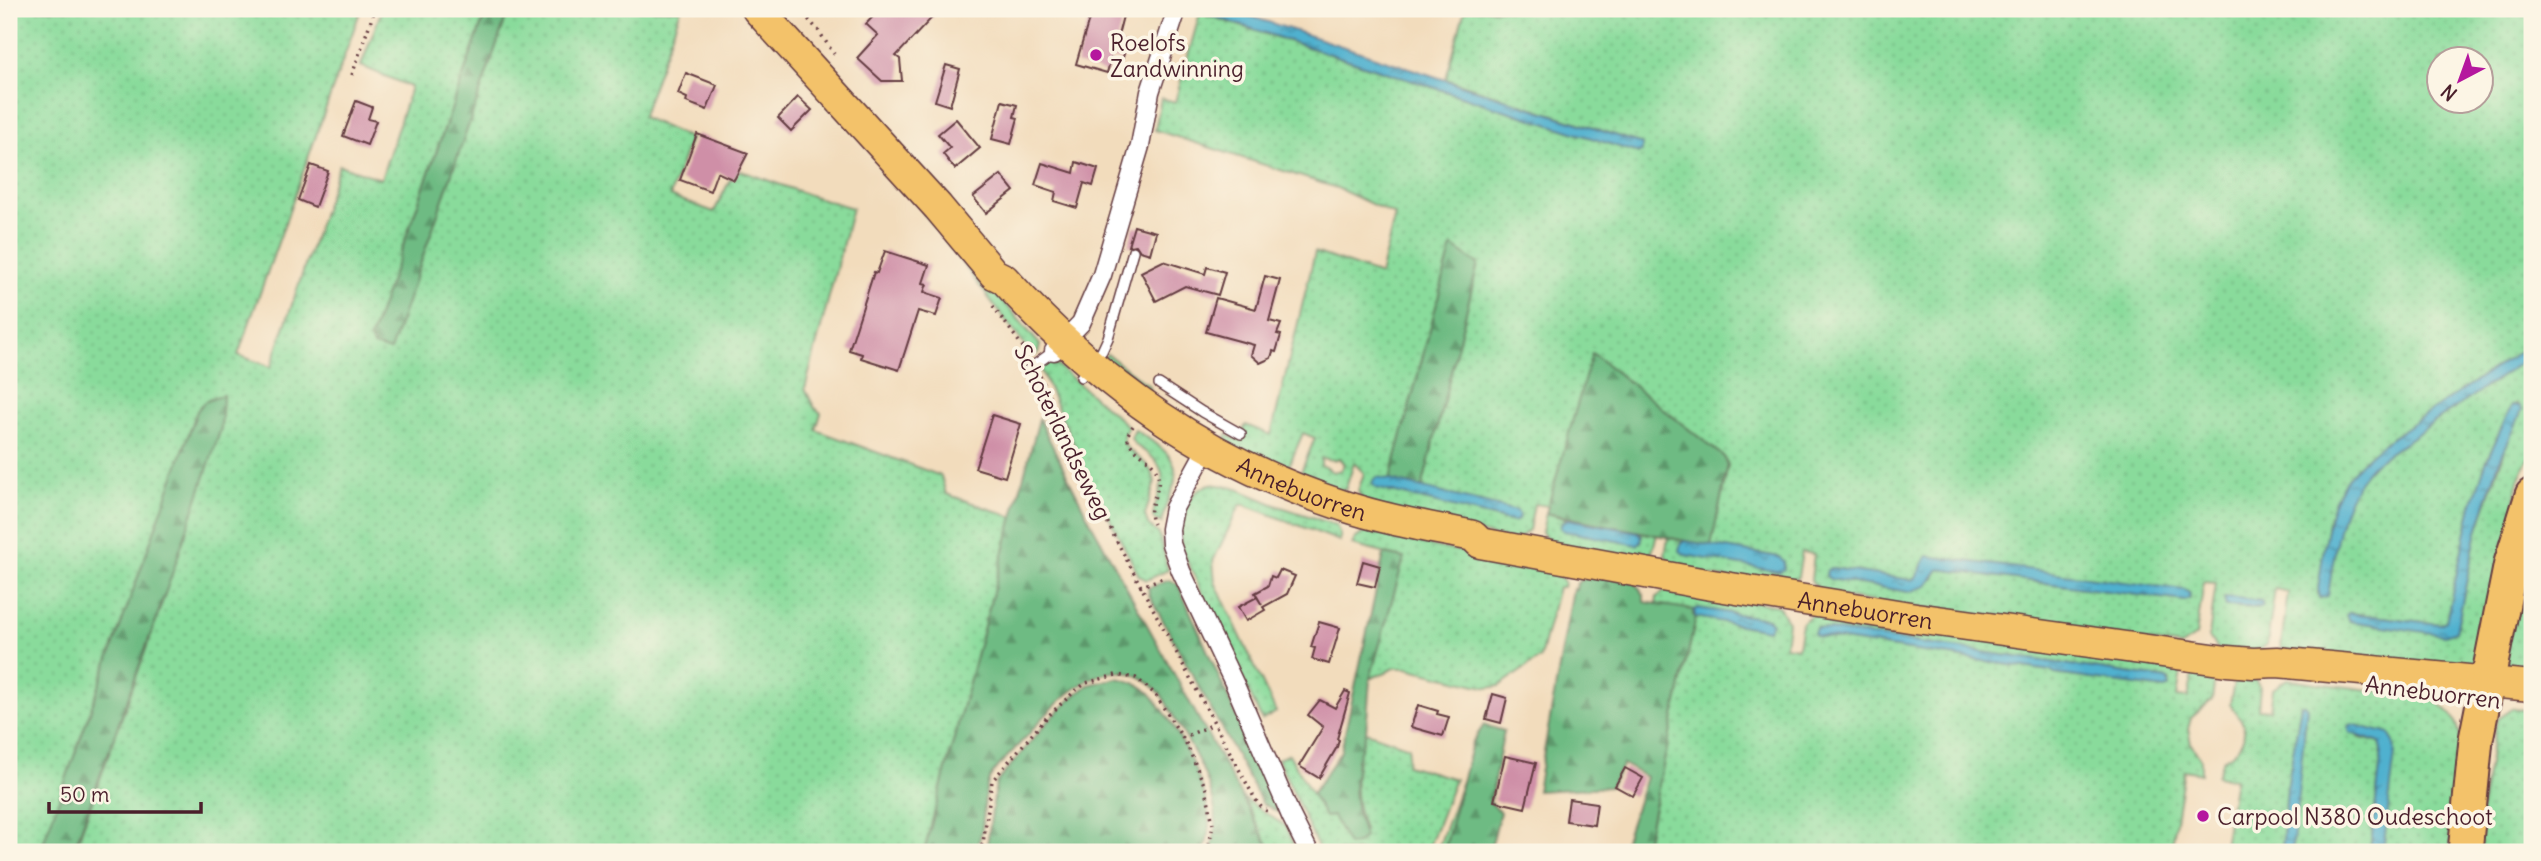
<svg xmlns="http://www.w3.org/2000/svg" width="2541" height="861" font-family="Delius,sans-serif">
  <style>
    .grass { fill: url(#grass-dots); stroke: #6a7d63; stroke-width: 2; fill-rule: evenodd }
    .forest { fill: url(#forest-firs); stroke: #5c6d57; stroke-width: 2 }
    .water { fill: url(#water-ripples); stroke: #4d687d; stroke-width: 2 }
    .building { fill: #cf8fa7 }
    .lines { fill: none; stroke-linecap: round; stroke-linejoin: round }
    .service-casing { stroke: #633b41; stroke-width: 12 }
    .minor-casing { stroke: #633b41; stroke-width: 21 }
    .primary-casing { stroke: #633b41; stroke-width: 33 }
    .motorway-casing { stroke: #633b41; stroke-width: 37 }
    .path { stroke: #633b41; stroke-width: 3.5; stroke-dasharray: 2 5; stroke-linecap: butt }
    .service { stroke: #fff; stroke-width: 9 }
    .minor { stroke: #fff; stroke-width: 18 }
    .primary { stroke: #f3c26a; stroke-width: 30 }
    .motorway { stroke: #f3c26a; stroke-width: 33 }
    .poi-dot { fill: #b5179e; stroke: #fcf5e5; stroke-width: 2.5 }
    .labels { text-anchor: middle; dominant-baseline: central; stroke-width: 7; stroke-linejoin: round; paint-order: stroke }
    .poi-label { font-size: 23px; fill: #4a1f2b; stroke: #fcf5e5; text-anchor: start }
    .street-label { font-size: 23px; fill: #4a1f2b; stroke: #fcf5e5 }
  </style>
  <defs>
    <pattern id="grass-dots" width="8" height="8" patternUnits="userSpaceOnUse" patternTransform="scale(1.75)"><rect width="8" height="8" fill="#89db9b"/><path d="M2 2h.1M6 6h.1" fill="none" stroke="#78bc86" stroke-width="1.8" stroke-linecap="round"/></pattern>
    <pattern id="forest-firs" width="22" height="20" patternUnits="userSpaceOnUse" patternTransform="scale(1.75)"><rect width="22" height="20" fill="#6ebb83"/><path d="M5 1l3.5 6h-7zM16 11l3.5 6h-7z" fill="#5c976b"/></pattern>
    <pattern id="water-ripples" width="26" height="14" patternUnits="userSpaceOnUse" patternTransform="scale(1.75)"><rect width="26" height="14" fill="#50b1cf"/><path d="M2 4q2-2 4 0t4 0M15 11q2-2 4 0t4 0" fill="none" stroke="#448fa8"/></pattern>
  </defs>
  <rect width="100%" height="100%" fill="#fcf5e5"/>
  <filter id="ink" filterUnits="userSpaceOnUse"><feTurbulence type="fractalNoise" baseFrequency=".0143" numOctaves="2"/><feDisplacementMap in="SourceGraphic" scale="14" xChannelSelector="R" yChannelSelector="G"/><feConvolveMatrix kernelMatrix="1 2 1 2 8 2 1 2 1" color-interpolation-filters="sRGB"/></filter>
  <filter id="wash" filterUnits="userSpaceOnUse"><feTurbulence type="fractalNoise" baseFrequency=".00686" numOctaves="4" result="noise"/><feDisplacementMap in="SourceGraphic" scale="28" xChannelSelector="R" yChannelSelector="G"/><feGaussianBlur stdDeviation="1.57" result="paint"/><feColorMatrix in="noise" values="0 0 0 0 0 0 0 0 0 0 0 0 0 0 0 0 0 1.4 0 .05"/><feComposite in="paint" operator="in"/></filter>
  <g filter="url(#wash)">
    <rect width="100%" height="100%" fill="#f2dcbc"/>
    <g class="grass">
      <path d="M15,9h346l-123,346 33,12 68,-202 42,14 30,-92 -50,-21 21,-57h105l-117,330 20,11 119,-341h172l-39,108 48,21 -20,58 44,16 19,-38 6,-4 67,24 46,14 -47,181 9,18 7,6 -5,17 125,46 5,18 67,23 -89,335h-850l76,-214 71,-210 2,-33 -11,3 -12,8 -153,446h-38v-825z"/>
      <path d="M1465,9h1067v334l-147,99 -56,74 -11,73v6c14,-46 21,-99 58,-133l156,-107v97l-13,28 -30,162c-7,17 -17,23 -33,30l-167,-15 -8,-10 7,-55 -13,-3 -8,55 -12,10 -37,-4 -9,-13 7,-54 -12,-1 -8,54 -15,10 -360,-52 -10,-14 3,-26 -12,-2 -4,25 -14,11 -110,-19 -9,-14 3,-17 17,3 -4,2 98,14 -68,-11 17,-80 -4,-9 -131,-103 -45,152 -14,-2 -5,26 -14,11 -150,-34 -7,-16 6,-18 -10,-10 -8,25 -16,8 -22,-8 -7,-16 14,-34 -12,-5 -15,35 -14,6 -51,-29 4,-10 11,5 8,-15 25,10 44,-183 65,23 15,-60 -58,-27 -182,-58 6,-32 14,4 25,-89 438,140 1,-10 -193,-64zM2440,60h42v42h-42zM1452,247l26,17 -56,224 95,23 -4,11 -136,-34v-11l13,3zM2517,404l-8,34 -32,93 -21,100 -107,-18 91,11 6,-3 26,-116 14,-43 26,-57zM1321,458l12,2 6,-2 5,6 -3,6 -8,2 -12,-7zM1926,557l263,42 -5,2 -245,-32 -6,9 -24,14 -79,-13 -4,-4 7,-7 78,12 5,-2zM2226,598l35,3 -1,7 -26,-1z"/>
      <path d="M927,210l113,135 -2,8 -5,3 -109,-143z"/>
      <path d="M1107,354l42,32 1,6 -48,-31z"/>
      <path d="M1051,360l77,66 -5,10 2,10 22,19 6,10 2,7 -10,33 3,10 11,9 9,36 -21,10 -8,-4 -50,-98 -49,-110z"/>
      <path d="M1135,430c20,13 48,27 39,55 -5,14 -11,24 -12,38l-8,-4 -1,-4c4,-25 22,-41 -6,-62 -7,-5 -13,-7 -16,-15z"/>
      <path d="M1210,484l23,3 45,19 58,19 4,10v6l-95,-36h-5l-27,56 2,21 61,130 -14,8 -81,-172c-3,-27 1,-53 29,-64z"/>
      <path d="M1546,513l22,6 -6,3 79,20 1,-6 -4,-4 19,3 -5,17 -14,10 -85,-14 -11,-16z"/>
      <path d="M2532,513v169l-24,-3 -6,-19z"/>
      <path d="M1366,531l76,17 112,19 10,15 -1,5h-5l-18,71 -41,28 -11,2 -81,-20h-12l-25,11 33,-121 -51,-13 3,-6z"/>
      <path d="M1671,587l107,19 10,16 -3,24 13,2 4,-26 13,-10 360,52 6,8 -4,25 11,1 5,-24 7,-6 11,3 4,7 -3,22 -21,18 -3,11 3,15 10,16v13l-17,-3 -13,82h-527l52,-235 72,13v-11l-70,-11 -4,2 -38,-5 1,-8zM1816,628l352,51 2,2 -5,8 -110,-15 -5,-3 -234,-35z"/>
      <path d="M2243,674l10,3 7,10 -2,22 12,1 3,-21 14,-10 143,19c22,13 28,20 31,45l-11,109h-67l11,-110 -37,-5 23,6 2,7 -12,102h-78l9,-148 -14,85 -5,63h-59l12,-73 -18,-3 6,-16c15,-8 28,-24 17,-42 -4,-5 -7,-8 -10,-14l4,-22z"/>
      <path d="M2513,708l19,3v141h-59l24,-133z"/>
      <path d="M1366,732l43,15 -2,18 48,14 -28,73h-107l-42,-93 11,-5 36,63 8,-1 31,14c-12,-34 -11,-64 2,-98z"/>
      <path d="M1462,781l-18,71h-7z"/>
      <path d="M1243,798l42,28 12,26h-25z"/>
    </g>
    <g class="forest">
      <path d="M487,9h22l-119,342 -17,-5 -3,-7z"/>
      <path d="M1452,246l26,18 -56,224 -32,-8z"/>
      <path d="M1592,353l132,104 4,8 -17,81 -165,-33z"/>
      <path d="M223,395l-2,33 -51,152 -97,272h-33l157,-441 7,-9z"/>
      <path d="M1039,419l51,102 182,331h-61c1,-8 4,-17 5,-26 1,-36 -21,-73 -39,-103 -6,-10 -11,-24 -19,-32 -47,-50 -100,9 -131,45 -9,10 -33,33 -38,44 -9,22 -1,49 -15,72h-50z"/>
      <path d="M1384,554l20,4 -34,121 -4,53 -9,29 -3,27 2,19 8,30 -7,7 -9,1 -15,-29 -8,1 -13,-23 29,-43z"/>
      <path d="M1591,574l44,8 9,13v7l50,8 -1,5 3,2 -52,235h-23l25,-75 -23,-13 -13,23 -73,4 36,-202 3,1 1,-7z"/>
      <path d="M1169,580l9,4 101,229 -17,-10 -113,-208 -1,-7z"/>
      <path d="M1117,678c15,3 27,7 37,20 21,26 57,93 55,128 0,8 -3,18 -5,26h-222l5,-7 9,-62 54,-64 27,-25 11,-9z"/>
      <path d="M1484,725l20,6 -14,71 10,10 -10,40h-46l28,-109z"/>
    </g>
    <g class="water">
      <path d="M1205,9h23l411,134 3,2v7l-4,1 -429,-138z"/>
      <path d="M2532,343v12l-156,107c-39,37 -40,84 -48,134l-8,2 -2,-9c11,-70 6,-101 67,-147z"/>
      <path d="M2512,405l8,1 2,5 -23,51 -22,69 -21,100 -11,4 -96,-14 -3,-6 3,-2 91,11 6,-3 26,-116 14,-43z"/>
      <path d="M1378,477l139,34 2,4 -1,5 -5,2 -137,-34 -4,-4 2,-5z"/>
      <path d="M1568,519l70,13 4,4 -1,6 -4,3 -73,-14 -4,-3 2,-6z"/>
      <path d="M1685,541l94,16 5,4v8l-4,3 -95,-17 -6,-5 2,-7z"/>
      <path d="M1927,556l258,34 5,4 -1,5 -5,2 -245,-32 -12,17 -18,6 -79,-13 -4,-3 1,-6 5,-2 79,12 5,-2z"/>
      <path d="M2229,597l32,4 2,5 -2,2 -35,-2 -2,-7z"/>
      <path d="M1698,608l70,11 4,4 -4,7 -73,-13 -1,-7z"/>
      <path d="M1816,628l352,51 1,8 -4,2 -110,-15 -5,-3 -234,-35 -2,-2z"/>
      <path d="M2301,704h4l2,4 -15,144h-10l5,-63z"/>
      <path d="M2352,724l37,10 5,8 1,11 -12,99h-13l12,-102 -2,-7 -30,-10 -2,-6z"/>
    </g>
    <g id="blocks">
      <g class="building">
        <path d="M880,9h60l-44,47 4,3 2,22h-20l-25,-23 21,-23 -12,-11z"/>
        <path d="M1092,9l31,7 -7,27 10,3 -4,15 -11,-3 -4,15 -31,-9z"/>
        <path d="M946,65l14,4 -10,37 -15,-5z"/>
        <path d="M686,73l31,12 -10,25 -21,-8 1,-4 -9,-4z"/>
        <path d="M798,97l14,13 -21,21 -13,-13z"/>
        <path d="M356,101l16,6 -4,12 8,2 -9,24 -24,-9z"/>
        <path d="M1002,101l15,4 -3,12 4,1 -7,26 -19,-5z"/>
        <path d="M956,119l24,29 -25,21 -12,-15 7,-6 -12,-14z"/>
        <path d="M697,134l51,19 -14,27 -17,-8 -7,19 -30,-11z"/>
        <path d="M1076,162l22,7 -5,17 -9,-3 -7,25 -23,-7 2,-9 -21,-7 7,-22 32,10z"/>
        <path d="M311,165l17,6 -13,36 -17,-7z"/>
        <path d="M1001,175l13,16 -28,22 -13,-16z"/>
        <path d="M1134,226l22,6 -6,22 -10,-3 -4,-6 -8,1z"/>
        <path d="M885,251l44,14 -6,18 4,1 -3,8 18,6 -6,18 -18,-5 -19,59 -38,-12 1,-4 -13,-4 25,-78 3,1z"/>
        <path d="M1163,261l42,13 2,-7 18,5 -7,23 -33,-9 -29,15 -15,-29z"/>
        <path d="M1265,276l15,4 -11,41 12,3 -4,10 4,1 -5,17 -3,-1 -2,7 -11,5 -9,-8 3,-10 -48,-13 10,-34 40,11z"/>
        <path d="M992,415l29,9 -16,53 -30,-9z"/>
        <path d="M1363,561l17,5 -5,21 -18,-4z"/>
        <path d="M1280,570l15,6 -8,18 -24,13 2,3 -19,11 -8,-14 19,-10 5,8 -7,-12 13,-7 3,-10 5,2z"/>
        <path d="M1319,622l21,6 -11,36 -17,-5 3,-11 -4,-1z"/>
        <path d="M1345,691l5,2 -13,46 2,1 -2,7 -18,31 -20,-12 24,-39 -15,-12 12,-15 15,8z"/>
        <path d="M1493,694l14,4 -6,25 -15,-4z"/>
        <path d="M1418,705l20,6 -1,3 12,3 -6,19 -32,-9z"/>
        <path d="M1505,756l31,7 -11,45 -31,-7z"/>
        <path d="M1625,768l18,10 -10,18 -18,-10z"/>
        <path d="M1569,799l28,4 -3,22 -28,-4z"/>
      </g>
    </g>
  </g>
  <g filter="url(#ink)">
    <use href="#blocks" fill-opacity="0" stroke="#633b41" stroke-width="2"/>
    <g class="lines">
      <defs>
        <g id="service">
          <path d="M1029,369l25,-18"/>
          <path d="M1081,377l21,-26 6,-13 25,-87"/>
          <path d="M1159,384l43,28 39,22"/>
        </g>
        <g id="minor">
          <path d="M1054,351l27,-28 21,-48 38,-129 10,-54 27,-83"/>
          <path d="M1207,448l-33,60 -4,21 1,15 10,27 54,114 56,131 18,36"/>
        </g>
        <g id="primary">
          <path id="s1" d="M757,9l181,198 56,67 10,5c95,106 204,183 340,227 42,14 86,21 129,30l7,7 226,41 210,34 311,43 26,2 24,-1 255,24"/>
        </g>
        <path id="motorway" d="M2465,852l11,-113 35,-176 21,-68"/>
      </defs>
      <use href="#service" class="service-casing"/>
      <use href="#minor" class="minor-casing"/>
      <use href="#primary" class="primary-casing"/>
      <use href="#motorway" class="motorway-casing"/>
      <g class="path">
        <path d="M799,9l19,21 16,24"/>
        <path d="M352,75l23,-66"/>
        <path d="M993,306l35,48"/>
        <path d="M1040,376l74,160 141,263 7,9 8,5"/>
        <path d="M1133,426l-5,8v7c8,13 26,18 30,34 4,17 -14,32 -5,49"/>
        <path d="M1140,587l24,-10"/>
        <path d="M1182,738l32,-14"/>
        <path d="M978,852l5,-9 9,-62 55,-64 27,-25 12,-9 30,-8 20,3 19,16 32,51 19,44 7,35 -5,28"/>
      </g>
      <use href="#service" class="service"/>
      <use href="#minor" class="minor"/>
      <use href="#primary" class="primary"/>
      <use href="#motorway" class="motorway"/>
    </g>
  </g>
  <g class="poi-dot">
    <circle cx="1096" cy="55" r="7"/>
    <circle cx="2203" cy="816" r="7"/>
  </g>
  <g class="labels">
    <g class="poi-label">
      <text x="1110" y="42">Roelofs<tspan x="1110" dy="26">Zandwinning</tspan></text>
      <text x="2217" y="816">Carpool N380 Oudeschoot</text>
    </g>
    <g class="street-label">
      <text transform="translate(1063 432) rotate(64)">Schoterlandseweg</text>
      <text stroke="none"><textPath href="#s1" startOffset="735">Annebuorren</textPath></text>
      <text stroke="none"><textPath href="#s1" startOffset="1314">Annebuorren</textPath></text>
      <text transform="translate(2433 692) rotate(7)">Annebuorren</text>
    </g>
  </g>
  <rect width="2541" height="861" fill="none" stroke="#fcf5e5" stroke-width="35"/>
  <g transform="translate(2460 80) rotate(221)"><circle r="33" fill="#fcf5e5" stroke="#b59f9b" stroke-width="2"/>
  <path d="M0-5L12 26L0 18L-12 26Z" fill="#b5179e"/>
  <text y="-10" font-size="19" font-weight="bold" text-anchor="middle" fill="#4a1f2b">N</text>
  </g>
  <path d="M49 802v10h152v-10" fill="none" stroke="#4a1f2b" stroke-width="3.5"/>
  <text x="60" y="802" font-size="21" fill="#4a1f2b" stroke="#fcf5e5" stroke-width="5" paint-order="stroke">50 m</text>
</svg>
